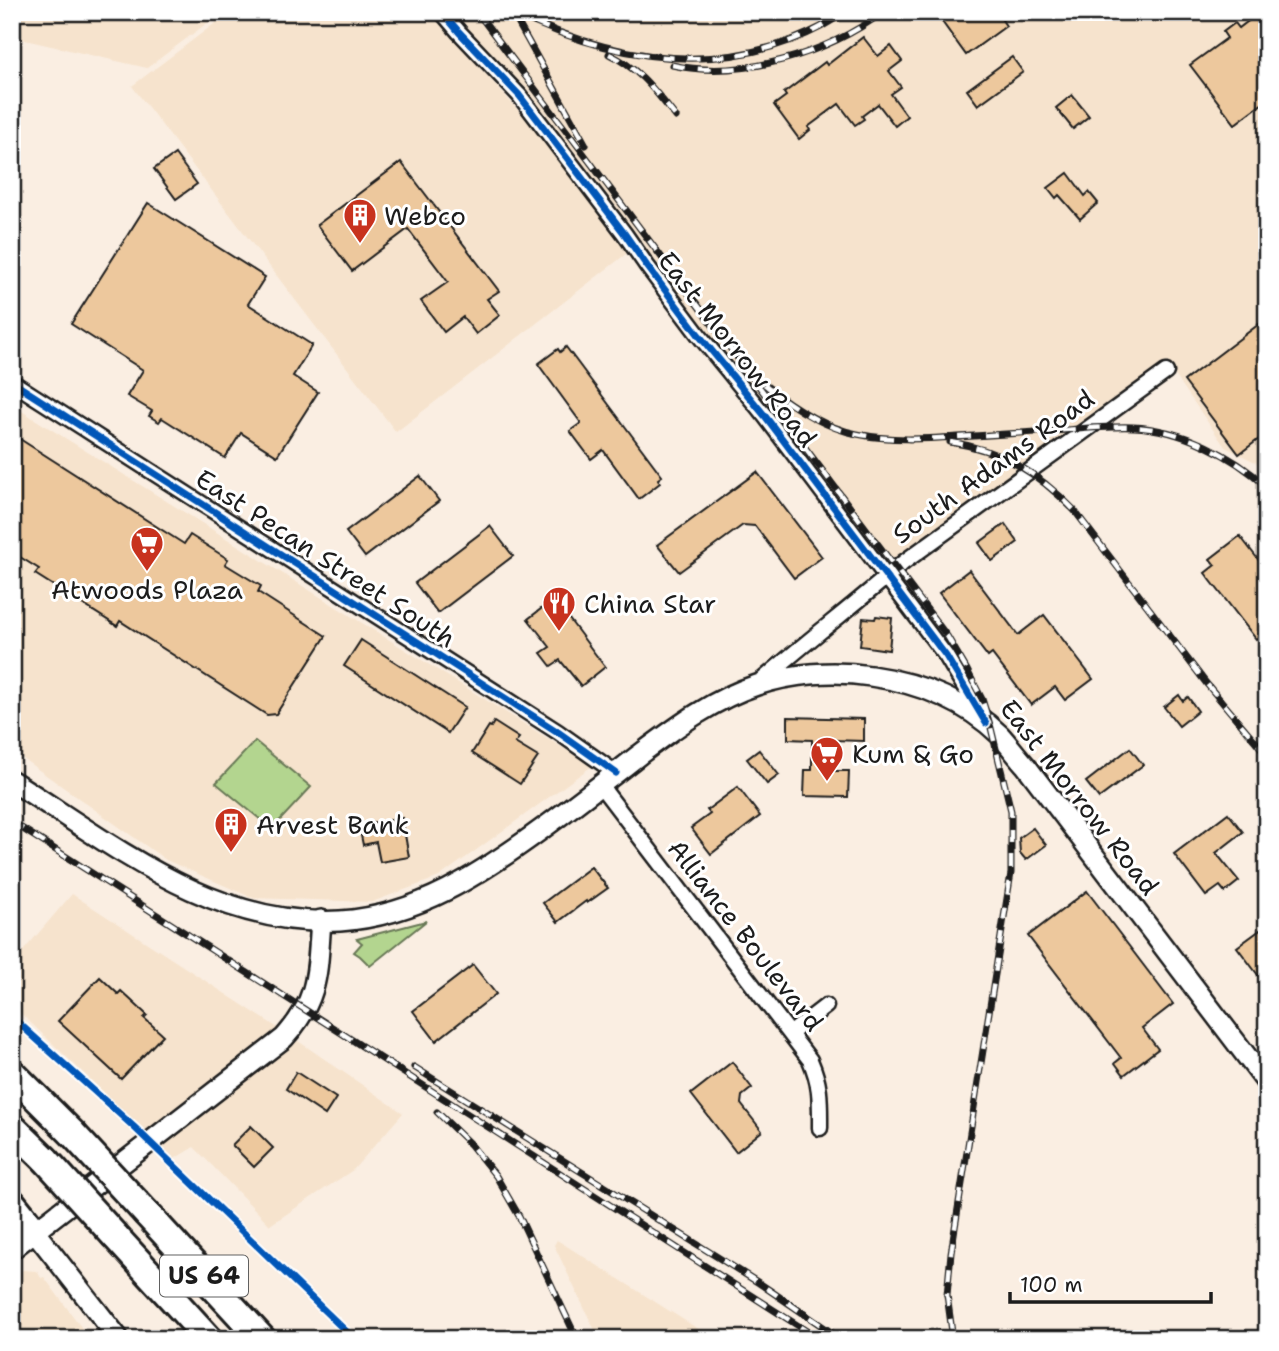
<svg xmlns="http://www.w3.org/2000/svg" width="1279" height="1351" font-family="'Shantell Sans',sans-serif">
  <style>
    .built { fill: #f6e3cd }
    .green { fill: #b3d58f; stroke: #687856; stroke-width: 2 }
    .building { fill: #edc89d; stroke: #1c1c1c; stroke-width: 2 }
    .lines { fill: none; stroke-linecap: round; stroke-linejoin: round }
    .street-casing { stroke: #1c1c1c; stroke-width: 19 }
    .secondary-casing { stroke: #1c1c1c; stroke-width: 24 }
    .highway-casing { stroke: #1c1c1c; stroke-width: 32 }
    .street { stroke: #fff; stroke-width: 14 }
    .secondary { stroke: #fff; stroke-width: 19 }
    .highway { stroke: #fff; stroke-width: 26 }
    .rail-casing { stroke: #1c1c1c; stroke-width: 7 }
    .rail { stroke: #fff; stroke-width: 4.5; stroke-dasharray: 13; stroke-linecap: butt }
    .highway-bridge-casing { stroke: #1c1c1c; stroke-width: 32; stroke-linecap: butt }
    .highway-bridge { stroke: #fff; stroke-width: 26 }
    .cycleway-casing { stroke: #fff; stroke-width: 11 }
    .cycleway { stroke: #0057b8; stroke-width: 7 }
    .labels { text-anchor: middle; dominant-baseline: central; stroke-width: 6; stroke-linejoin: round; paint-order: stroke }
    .shield { fill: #fff; stroke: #606060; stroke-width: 2 }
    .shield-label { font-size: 24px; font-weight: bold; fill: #1c1c1c }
    .poi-label { font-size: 26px; fill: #1c1c1c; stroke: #fff; text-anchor: start }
    .street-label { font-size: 26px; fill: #1c1c1c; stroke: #fff }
  </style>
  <rect width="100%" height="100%" fill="#faeee2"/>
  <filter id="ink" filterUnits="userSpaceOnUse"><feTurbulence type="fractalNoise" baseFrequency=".0143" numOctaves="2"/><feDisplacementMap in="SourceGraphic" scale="14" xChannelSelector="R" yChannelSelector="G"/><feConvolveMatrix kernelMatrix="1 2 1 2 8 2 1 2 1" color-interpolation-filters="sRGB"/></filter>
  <g filter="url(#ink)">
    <g class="built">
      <path d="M12,12h210l-75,56 -135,-31z"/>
      <path d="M230,12h200l105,117 95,122 -234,181 -264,-346z"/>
      <path d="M452,12h815v456l-42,-21 -59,-85 -280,208 -352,-467z"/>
      <path d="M12,405l580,361 -153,111 -67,25 -119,-4 -87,-38 -154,-109z"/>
      <path d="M72,894l229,149 102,70 -50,57 -83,55 -76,-78 -20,12 -162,-154v-41z"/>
      <path d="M557,1240l157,99h-115l-45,-94z"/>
      <path d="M23,1270l14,1 4,7 3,-1 46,62h-78v-61z"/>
    </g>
    <g class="green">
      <path d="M255,741l56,46 -39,42 -56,-46z"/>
      <path d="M426,921l-56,45 -10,-10 -6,-4 8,-9 -5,-4z"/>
    </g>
    <g class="building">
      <path d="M935,12h62l9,14 -40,29z"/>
      <path d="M1260,12h7v88l-32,24 -45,-59 37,-27 -4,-6 12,-9 4,5z"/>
      <path d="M863,37l15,19 13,-10 11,15 -13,10 12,16 -10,7 16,22 -12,10 -17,-22 -16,12 2,3 -9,6 -16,-21 -31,23 2,3 -11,9 -25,-34 12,-9 -2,-3 41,-31 2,3z"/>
      <path d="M1012,57l11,15 -45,33 -11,-15z"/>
      <path d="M1072,95l17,21 -16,13 -17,-21z"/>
      <path d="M175,154l22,30 -21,15 -22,-30z"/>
      <path d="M401,162l98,129 -12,8 13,16 -24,19 -13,-17 -19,15 -23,-31 27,-19 -40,-53 -56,42 -35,-46z"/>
      <path d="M1068,173l17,23 4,-4 9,11 -18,16 -21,-24 -3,3 -8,-10z"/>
      <path d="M148,203l117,74 -17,27 64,41 -19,31 25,16 -41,64 -36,-23 -16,25 -63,-40 -3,4 -10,-6 3,-5 -25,-15 16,-26 -72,-46z"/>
      <path d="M1267,318v115l-28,21 -55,-73z"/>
      <path d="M566,347l96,129 -4,3 2,4 -21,16 -36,-49 -12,9 -21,-28 11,-8 -43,-59 20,-15 2,3z"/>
      <path d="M12,434l172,110 6,-9 38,24 -3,5 36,22 -3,6 68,44 -50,78 -9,1 -147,-94 -3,5 -82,-52 4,-5 -27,-17z"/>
      <path d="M757,472l65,85 -28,21 -39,-52 -12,-1 -64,47 -22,-27z"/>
      <path d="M420,476l19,25 -74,56 -19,-25z"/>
      <path d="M1005,524l13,18 -26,19 -13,-18z"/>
      <path d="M490,526l23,30 -75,57 -23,-30z"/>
      <path d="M1240,536l27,35v59l-11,9 -51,-66 10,-8 -5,-6z"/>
      <path d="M969,570l49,65 26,-20 49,64 -28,21 -10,-13 -24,18 -39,-51 -4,3 -49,-64z"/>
      <path d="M554,599l51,68 -24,19 -21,-26 -9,6 -10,-13 9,-6 -22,-28z"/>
      <path d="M876,616l16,2 -3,32 -29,-4 3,-28 12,1z"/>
      <path d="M361,640l104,67 -17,26 -104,-67z"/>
      <path d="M1179,695l4,6 5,-4 10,14 -19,15 -15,-19z"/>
      <path d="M788,717l76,2v22l-33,-1v31h18l-1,26 -44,-1 1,-26h7v-30l-24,-1z"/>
      <path d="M494,722l25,16 -4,5 23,14 -18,27 -48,-31 17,-27 2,1z"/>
      <path d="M1130,748l13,17 -44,33 -13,-16z"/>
      <path d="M759,750l20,25 -12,9 -20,-25z"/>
      <path d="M738,787l22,29 -49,38 -20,-26 19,-14 -3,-4z"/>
      <path d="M1228,813l15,19 -27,21 23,28 -14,11 -5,-6 -14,10 -32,-42z"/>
      <path d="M402,818l7,39 -29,5 -4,-20 -13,3 -4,-19z"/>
      <path d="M1033,828l13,17 -20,15 -6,-7 -1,-15z"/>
      <path d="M591,867l17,21 -21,15 -1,-2 -28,21 -15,-19z"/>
      <path d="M1087,891l86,113 -31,24 16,21 -34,26 -9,-12 6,-5 -93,-122z"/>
      <path d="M1267,925v62l-30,-40z"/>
      <path d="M473,965l23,29 -60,47 -23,-30z"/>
      <path d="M100,977l18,17 3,-3 26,24 -3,3 19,17 -42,44 -63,-58z"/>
      <path d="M732,1062l20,26 -10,8 -1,8 21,27 -26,21 -45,-58z"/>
      <path d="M296,1072l40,26 -11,17 -39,-26z"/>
      <path d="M251,1126l22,22 -19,19 -22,-22z"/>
    </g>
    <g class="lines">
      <defs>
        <g id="street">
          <path d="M442,12l17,20 60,63 105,138 23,33 51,68 67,82 181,240 37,62"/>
          <path d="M12,382l546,350 58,41"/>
          <path d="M760,682c47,-41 97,-79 144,-120l262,-190"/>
          <path d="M600,785l210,275c11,25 10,41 10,68"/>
          <path d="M791,1033l35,-27"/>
        </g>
        <g id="secondary">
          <path d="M12,781c101,64 202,147 328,140 78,-5 142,-48 202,-92 33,-24 65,-49 97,-74 36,-27 74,-56 118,-70 36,-12 77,-15 114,-9 49,7 93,24 129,59 9,10 17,21 26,31l241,317"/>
          <path d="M35,1232l84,107"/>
          <path d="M12,1249l272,-211c36,-40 33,-67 37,-118"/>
        </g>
        <g id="highway">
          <path d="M12,1073l61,61"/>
          <path d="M12,1127l34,33"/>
          <path d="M12,1203l23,29"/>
          <path d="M147,1214l115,125"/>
          <path d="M115,1236l94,103"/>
        </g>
      </defs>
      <use href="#street" class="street-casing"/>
      <use href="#secondary" class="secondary-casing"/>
      <use href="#highway" class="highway-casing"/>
      <use href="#street" class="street"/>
      <use href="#secondary" class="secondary"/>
      <use href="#highway" class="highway"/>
      <defs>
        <g id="rail">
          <path d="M477,12l470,624 20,34 15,29 9,29 20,83v62l-60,380 -4,42 6,44"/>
          <path d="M512,12c89,43 185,64 280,28 18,-7 37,-16 52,-28"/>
          <path d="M512,12l74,133"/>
          <path d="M609,54c31,15 46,37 67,63"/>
          <path d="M672,65c70,15 155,-11 211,-53"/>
          <path d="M764,384c27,22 58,43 93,50 33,7 67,5 101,3 32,-2 64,-4 95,-6 27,-2 54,-5 80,-4 48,2 100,28 134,60"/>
          <path d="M950,442c52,8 88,31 124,68l132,173 61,72"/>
          <path d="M12,822l807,517"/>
          <path d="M414,1067l345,216 82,56"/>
          <path d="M437,1112l34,33 25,31 23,40 58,123"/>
        </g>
      </defs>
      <use href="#rail" class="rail-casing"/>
      <use href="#rail" class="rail"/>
      <defs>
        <g id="highway-bridge">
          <path d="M73,1134l74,80"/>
          <path d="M46,1160l69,76"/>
        </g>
      </defs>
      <use href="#highway-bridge" class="highway-bridge-casing"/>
      <use href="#highway-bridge" class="highway-bridge"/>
      <defs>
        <g id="cycleway">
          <path d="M442,12l17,20 60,63 105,138 23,33 51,68 67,82 181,240 40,67"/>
          <path d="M12,382l546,350 58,41"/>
          <path d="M12,1017l122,110 220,212"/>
        </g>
      </defs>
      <use href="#cycleway" class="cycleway-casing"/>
      <use href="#cycleway" class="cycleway"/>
    </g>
  </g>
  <defs>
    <symbol id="building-pin" viewBox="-11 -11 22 30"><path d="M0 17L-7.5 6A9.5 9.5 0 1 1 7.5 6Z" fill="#c8321e" stroke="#fff"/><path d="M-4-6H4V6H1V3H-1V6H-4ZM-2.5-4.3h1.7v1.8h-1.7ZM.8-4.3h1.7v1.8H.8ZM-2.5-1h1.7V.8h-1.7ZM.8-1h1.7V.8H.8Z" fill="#fff"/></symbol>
    <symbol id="supermarket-pin" viewBox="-11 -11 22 30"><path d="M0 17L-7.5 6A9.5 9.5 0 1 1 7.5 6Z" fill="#c8321e" stroke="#fff"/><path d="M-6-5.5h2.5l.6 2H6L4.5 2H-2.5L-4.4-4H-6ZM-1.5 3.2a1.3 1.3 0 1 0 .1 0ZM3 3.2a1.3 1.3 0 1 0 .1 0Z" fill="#fff"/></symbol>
    <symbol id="restaurant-pin" viewBox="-11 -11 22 30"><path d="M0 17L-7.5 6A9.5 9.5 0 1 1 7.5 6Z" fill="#c8321e" stroke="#fff"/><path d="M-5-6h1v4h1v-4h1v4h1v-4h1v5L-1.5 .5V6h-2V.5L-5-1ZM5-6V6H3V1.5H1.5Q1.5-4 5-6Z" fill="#fff"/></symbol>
  </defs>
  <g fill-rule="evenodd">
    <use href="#building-pin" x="341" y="196" width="38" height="52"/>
    <use href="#supermarket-pin" x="128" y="524" width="38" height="52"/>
    <use href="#restaurant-pin" x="540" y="584" width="38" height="52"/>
    <use href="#supermarket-pin" x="808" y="734" width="38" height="52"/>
    <use href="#building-pin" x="212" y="805" width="38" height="52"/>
  </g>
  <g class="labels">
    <rect class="shield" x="160" y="1255.5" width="88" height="41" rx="5"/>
    <g class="shield-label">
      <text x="204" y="1276">US 64</text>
    </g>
    <g class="poi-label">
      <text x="384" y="215">Webco</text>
      <text x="147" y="589" text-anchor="middle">Atwoods Plaza</text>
      <text x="584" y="603">China Star</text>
      <text x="852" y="753">Kum &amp; Go</text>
      <text x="256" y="824">Arvest Bank</text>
    </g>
    <g class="street-label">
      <text transform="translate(738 349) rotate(52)">East Morrow Road</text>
      <text transform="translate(993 466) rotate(-36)">South Adams Road</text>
      <text transform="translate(326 558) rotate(33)">East Pecan Street South</text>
      <text transform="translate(1080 797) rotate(52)">East Morrow Road</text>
      <text transform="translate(746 935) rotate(52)">Alliance Boulevard</text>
    </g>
  </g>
  <rect width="1279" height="1351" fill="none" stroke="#fff" stroke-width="42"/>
  <rect x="21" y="21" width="1237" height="1309" fill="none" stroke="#1c1c1c" stroke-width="2.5" filter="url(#ink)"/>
  <path d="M1010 1292v10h201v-10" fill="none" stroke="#1c1c1c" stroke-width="3.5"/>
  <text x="1020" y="1292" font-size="21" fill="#1c1c1c" stroke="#ffffff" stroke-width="5" paint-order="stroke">100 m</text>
</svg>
